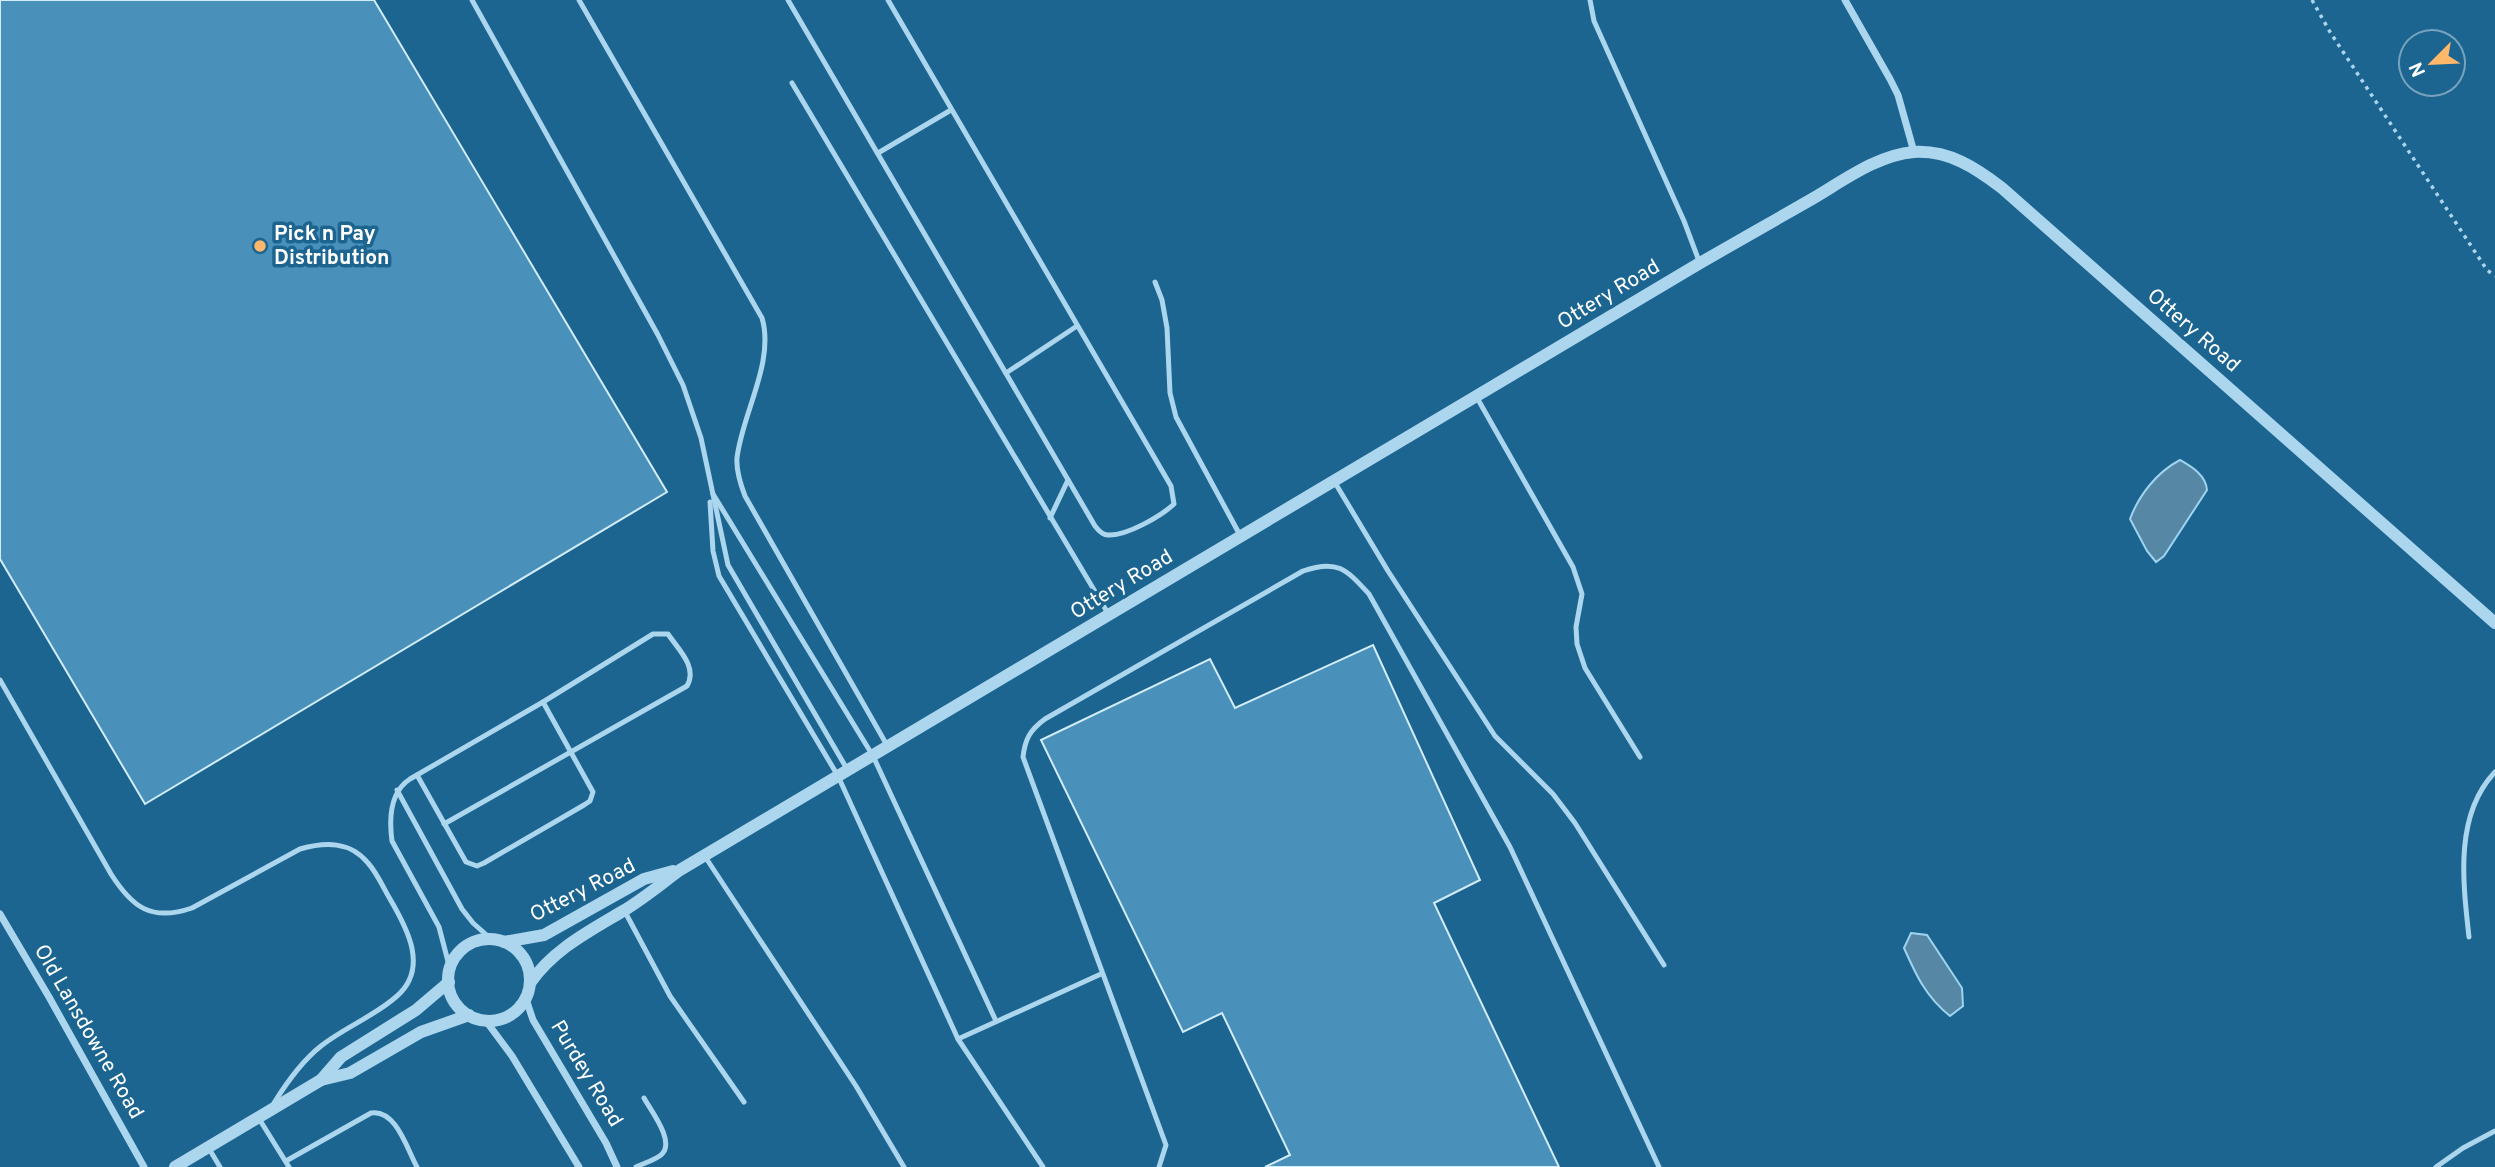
<svg xmlns="http://www.w3.org/2000/svg" width="2495" height="1167" font-family="Overpass,sans-serif">
  <style>
    .water { fill: #5687a5; stroke: #9fd4f0; stroke-width: 2 }
    .building { fill: #4990ba; stroke: #d2ecfa; stroke-width: 2 }
    .lines { fill: none; stroke-linecap: round; stroke-linejoin: round }
    .path { stroke: #acd6ee; stroke-width: 3.5; stroke-dasharray: 3.5 5; stroke-linecap: butt }
    .service { stroke: #acd6ee; stroke-width: 5 }
    .minor { stroke: #acd6ee; stroke-width: 7 }
    .tertiary { stroke: #acd6ee; stroke-width: 12 }
    .poi-dot { fill: #ffb869; stroke: #1c6591; stroke-width: 2.5 }
    .labels { text-anchor: middle; dominant-baseline: central; stroke-width: 7; stroke-linejoin: round; paint-order: stroke }
    .poi-label { font-size: 21px; font-weight: bold; fill: #fff; stroke: #1c6591; text-anchor: start }
    .street-label { font-size: 21px; fill: #fff; stroke: #1c6591 }
  </style>
  <rect width="100%" height="100%" fill="#1c6591"/>
  <g class="water">
    <path d="M2180,460c12,7 26,15 27,30l-43,66 -8,6 -9,-11 -17,-32c9,-24 27,-47 50,-59z"/>
    <path d="M1911,933l16,2 35,53 1,18 -13,10c-24,-19 -34,-41 -46,-68z"/>
  </g>
  <g class="building">
    <path d="M0,0h374l293,492 -522,312 -145,-245z"/>
    <path d="M1373,645l107,235 -46,23 125,264h-294l25,-12 -68,-142 -39,19 -142,-292 169,-81 25,49z"/>
  </g>
  <g class="lines">
    <path class="path" d="M2312,0l18,32 157,238 8,6"/>
    <g class="service">
      <path d="M472,0l186,335 25,50 18,53 27,127 119,204"/>
      <path d="M579,0l183,318c13,44 -20,96 -25,140 -1,13 3,25 8,38l143,251"/>
      <path d="M788,0l307,526c3,4 7,9 13,9 19,1 53,-19 66,-31l-3,-18 -283,-486"/>
      <path d="M1590,0l4,21 90,200 15,40"/>
      <path d="M792,83l317,532"/>
      <path d="M878,153l73,-43"/>
      <path d="M1155,282l7,18 5,28 3,65 6,24 65,120"/>
      <path d="M1006,373l71,-47"/>
      <path d="M1476,396l97,171 9,27 -6,33 1,17 8,24 55,89"/>
      <path d="M1334,481l54,90 107,165 58,58 22,29 89,142"/>
      <path d="M713,494l160,262 123,265"/>
      <path d="M710,502l3,49 6,25 119,200 120,263 85,128"/>
      <path d="M1050,518l18,-38"/>
      <path d="M0,680l111,194c21,33 40,48 81,34l108,-59c25,-7 50,-8 68,14 9,10 15,24 22,36 17,29 39,69 7,97 -22,20 -52,31 -76,50 -19,15 -34,36 -47,57"/>
      <path d="M417,775l49,87 11,4 7,-3 100,-58 6,-4 3,-9 -50,-90"/>
      <path d="M397,790l65,119 11,14 18,16"/>
      <path d="M444,824l243,-138c11,-19 -9,-37 -19,-52h-15l-110,68 -133,77c-20,13 -21,40 -18,62l47,86 11,42"/>
      <path d="M704,855l152,231 48,81"/>
      <path d="M624,910l46,86 74,106"/>
      <path d="M2469,937c-6,-54 -15,-122 26,-165"/>
      <path d="M958,1039l143,-65"/>
      <path d="M258,1117l31,50"/>
      <path d="M208,1147l12,20"/>
      <path d="M286,1161l85,-48c25,-4 36,36 46,54"/>
      <path d="M636,1167c8,-4 20,-7 26,-13 13,-13 -11,-43 -18,-56"/>
      <path d="M1159,1167l7,-22 -143,-388c2,-18 7,-27 22,-38l258,-148c34,-12 43,-2 66,23l141,253 149,320"/>
      <path d="M2436,1167l27,-19 32,-17"/>
    </g>
    <g class="minor">
      <path d="M1845,0l45,79 8,16 16,57"/>
      <path d="M0,914l49,83 95,170"/>
      <path d="M526,999l7,21 73,123 11,24"/>
      <path d="M486,1021l26,35 67,111"/>
    </g>
    <g class="tertiary">
      <circle cx="489" cy="980" r="41"/>
      <path d="M504,942l40,-7 100,-56 29,-8"/>
      <path d="M530,983c24,-34 58,-51 93,-72 20,-12 38,-27 57,-41l1020,-607c37,-21 75,-43 112,-64 31,-18 65,-44 102,-47 35,-2 62,16 88,36l493,435"/>
      <path d="M321,1080l20,-23 75,-47 33,-28"/>
      <path d="M175,1167l146,-87 29,-7 71,-41 48,-17"/>
    </g>
  </g>
  <circle class="poi-dot" cx="260" cy="246" r="7"/>
  <g class="labels">
    <g class="poi-label">
      <text x="274" y="234">Pick n Pay<tspan x="274" dy="24">Distribution</tspan></text>
    </g>
    <g class="street-label">
      <text transform="translate(1609 295) rotate(-31)">Ottery Road</text>
      <text transform="translate(2193 331) rotate(41)">Ottery Road</text>
      <text transform="translate(1122 585) rotate(-31)">Ottery Road</text>
      <text transform="translate(583 891) rotate(-27)">Ottery Road</text>
      <text transform="translate(88 1032) rotate(60)">Old Lansdowne Road</text>
      <text transform="translate(586 1074) rotate(59)">Purdey Road</text>
    </g>
  </g>
  <g transform="translate(2432 63) rotate(246)"><circle r="33" fill="#1c6591" stroke="#77a3bd" stroke-width="2"/>
  <path d="M0-5L12 26L0 18L-12 26Z" fill="#ffb869"/>
  <text y="-10" font-size="19" font-weight="bold" text-anchor="middle" fill="#ffffff">N</text>
  </g>
</svg>
